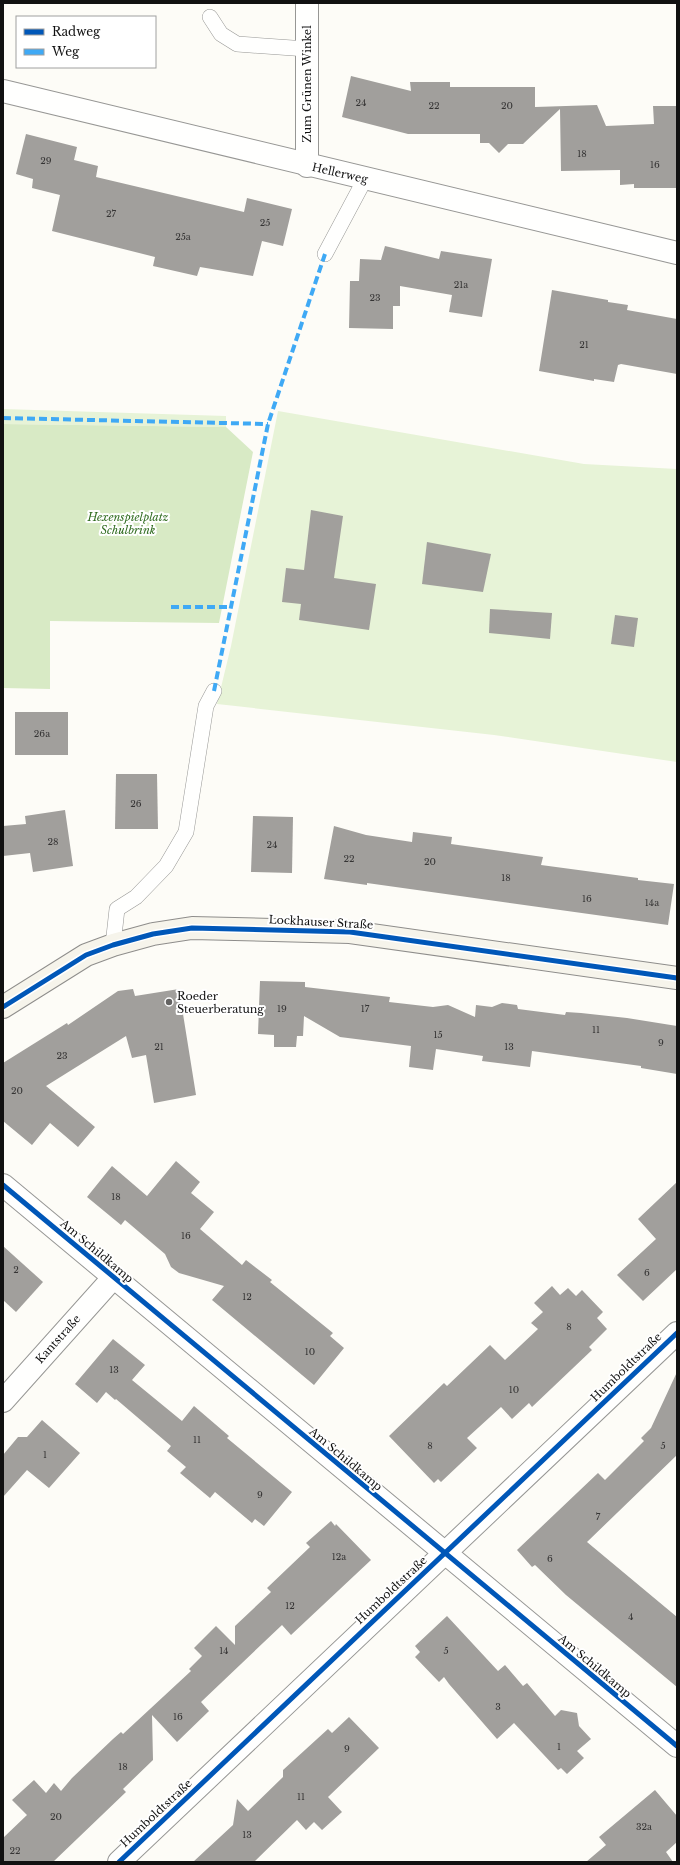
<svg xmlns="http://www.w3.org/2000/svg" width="680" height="1865" font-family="'Libre Baskerville',serif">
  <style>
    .green { fill: #e7f3d7 }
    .forest { fill: #d8eac5 }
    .building { fill: #a19f9c }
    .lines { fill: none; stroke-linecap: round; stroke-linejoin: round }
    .lane-casing { stroke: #979795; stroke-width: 16 }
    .street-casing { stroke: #979795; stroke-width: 24 }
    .secondary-casing { stroke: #8e8d8b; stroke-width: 24 }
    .lane { stroke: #fffffe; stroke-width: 15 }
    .street { stroke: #fffffe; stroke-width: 22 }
    .secondary { stroke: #f6f4eb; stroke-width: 22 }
    .quiet { stroke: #3fa9f5; stroke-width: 4; stroke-dasharray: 8 4; stroke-linecap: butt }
    .cycleway-casing { stroke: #fff; stroke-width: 8 }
    .cycleway { stroke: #0057b8; stroke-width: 5 }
    .poi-dot { fill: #646362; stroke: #fff; stroke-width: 1.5 }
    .labels { text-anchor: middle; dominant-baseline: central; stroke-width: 4; stroke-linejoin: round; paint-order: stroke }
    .number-label { font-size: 9px; fill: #353434 }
    .street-label { font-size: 11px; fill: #111; stroke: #fff }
    .park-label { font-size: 11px; font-style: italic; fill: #2f6b1f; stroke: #fff }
    .poi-label { font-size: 11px; fill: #111; stroke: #fff; text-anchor: start }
  </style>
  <rect width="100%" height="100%" fill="#fdfcf7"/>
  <g class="green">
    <path d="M3,409l223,7v11l-223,-3z"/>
    <path d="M278,411l306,53 93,5v293l-183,-27 -277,-31 14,-58z"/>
  </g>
  <path class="forest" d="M3,424l223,3 27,25 -34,171 -169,-2v68l-47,-1z"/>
  <g class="building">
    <path d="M351,76l60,15 -1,-9h40v5h85v20l62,-2 9,21 48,-2 -1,-18h24v82h-43v-4l-14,1v-15l-59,1 -1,-62 -37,35h-15l-9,9 -10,-10h-9v-9h-72l-66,-17z"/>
    <path d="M26,134l51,13 -3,13 24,6 -2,11 148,35 3,-14 45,11 -9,37 -21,-5 -9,35 -53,-9 -3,9 -44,-10 2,-9 -103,-26 8,-36 -28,-7 1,-9 -17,-5z"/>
    <path d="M385,246l54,13 2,-8 51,8 -10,58 -33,-5 3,-17 -52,-9v20h-7v23l-44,-1 1,-47h9l1,-22 21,1z"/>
    <path d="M552,290l56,10v2l20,3 -1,5 50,9v55l-56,-10 -3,1 -4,17 -20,-3v2l-55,-10z"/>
    <path d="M311,510l32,6 -9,62 42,6 -7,46 -70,-10 2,-16 -19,-2 4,-34 18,2z"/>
    <path d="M427,542l64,12 -8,38 -61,-8z"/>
    <path d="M490,609l62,4 -2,26 -61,-6z"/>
    <path d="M615,615l23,3 -4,29 -23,-3z"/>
    <rect x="15" y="712" width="53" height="43"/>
    <path d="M116,774h41l1,55h-43z"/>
    <path d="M65,810l8,56 -40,6 -3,-19 -27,3v-30l23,-2 -1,-8z"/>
    <path d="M253,816l40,1 -1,56 -41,-1z"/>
    <path d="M334,826l32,9 46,7 1,-10 39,5 -1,7 92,13 -2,8 97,13v2l36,4 -6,41 -301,-42v2l-43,-6z"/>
    <path d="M260,981l45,1v5l85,10 -1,5 44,5 15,-2 27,12 1,-12 16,2 10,-4 15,2 1,4 47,6 1,-3 15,1 46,5 50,8v48l-36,-6v-2l-109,-15 -2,16 -48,-6 1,-5 -47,-7 -3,21 -24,-3 2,-21 -71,-9 -36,-21 -1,20h-6l-1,11h-22v-12l-16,-1z"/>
    <path d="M133,989l2,7 44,-7 17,106 -42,8 -8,-48 -14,3 -6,-22 -80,50 49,41 -17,20 -28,-24 -18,22 -29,-24v-58l64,-40 1,2 50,-34z"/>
    <path d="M176,1161l24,21 -9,11 23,19 -14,17 42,36 4,-5 26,20 -2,2 63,51 -3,3 14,12 -30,37 -102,-85 12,-14 -45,-13 -8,-6 -6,-13 -40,-34 -4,5 -34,-28 25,-31 35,30z"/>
    <path d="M677,1182v87l-34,32 -26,-26 39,-36 -18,-20z"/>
    <path d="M3,1246l40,36 -27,30 -13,-12z"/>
    <path d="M552,1286l8,9 8,-7 8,8 6,-6 21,22 -6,6 10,11 -18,18 3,3 -60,57 -3,-4 -17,16 -11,-12 -34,31 10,10 -36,34 -3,-3 -4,4 -45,-47 55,-53 3,3 43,-41 15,15 33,-31 -7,-6 12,-11 -9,-9z"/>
    <path d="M113,1339l32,26 -13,15 50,41 12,-15 35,30 -2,2 65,54 -28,34 -9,-7 -3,4 -37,-31 -5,6 -30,-25 6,-6 -19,-16 4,-5 -55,-47 -1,1 -9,-8 -9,11 -22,-19z"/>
    <path d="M677,1372v83l-90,87 90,75v70l-111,-92 -31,-30 -3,2 -15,-17 81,-77 7,7 39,-39 -3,-3 10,-10z"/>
    <path d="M42,1420l38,33 -31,35 -22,-18 -24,27v-42l15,-18h9z"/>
    <path d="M331,1521l4,5 1,-2 35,36 -80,75 -9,-10 -81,77 8,9 -32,31 -25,-27 1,45 -30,29 3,3 -73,70h-50v-24l24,-23 -15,-15 22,-20 12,13 8,-10 7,8 11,-13 41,-39 8,-7 2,2 68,-63 -2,-2 13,-13 -8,-8 22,-22 19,19v-19l36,-34 -4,-4 43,-41 -4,-4z"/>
    <path d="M447,1616l51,55 7,-6 18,21 4,-3 28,33 6,-6 16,3 2,13 12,13 -14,12 7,7 -17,16 -6,-6 -3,2 -44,-47 -17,16 -48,-55 -5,-7 -5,5 -24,-25 5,-5 -5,-6z"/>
    <path d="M349,1717l30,31 -51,49 14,15 -20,18 -8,-8 -8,8 -9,-10 -43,42h-61l40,-37 4,-26 11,12 35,-34v-7l45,-41 4,4z"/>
    <path d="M655,1790l22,26v26l-11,10 7,10h-87l20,-17 -7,-8z"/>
  </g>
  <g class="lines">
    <defs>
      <g id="lane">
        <path d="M210,17l11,17 16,10 70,5"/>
        <path d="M325,254l40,-75"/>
        <path d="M113,945l4,-36 19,-12 30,-31 20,-34 20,-126 8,-15"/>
      </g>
      <g id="street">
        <path d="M3,91l674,162"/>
        <path d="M307,166v-163"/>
        <path d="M3,1185l674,561"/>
        <path d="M3,1401l110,-123"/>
        <path d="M119,1862l558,-529"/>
      </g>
      <path id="secondary" d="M3,1007l83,-52 27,-10 40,-11 39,-6 158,4 327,46"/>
    </defs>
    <use href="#lane" class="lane-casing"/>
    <use href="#street" class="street-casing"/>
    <use href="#secondary" class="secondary-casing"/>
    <use href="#lane" class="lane"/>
    <use href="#street" class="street"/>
    <use href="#secondary" class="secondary"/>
    <g class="quiet">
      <path d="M3,418l265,6"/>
      <path d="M171,607h59"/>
      <path d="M214,691l54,-267 57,-170"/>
    </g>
    <defs>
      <g id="cycleway">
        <path d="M3,1007l83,-52 27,-10 40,-11 39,-6 158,4 327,46"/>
        <path d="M3,1185l674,561"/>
        <path d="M119,1862l558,-529"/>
      </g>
    </defs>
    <use href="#cycleway" class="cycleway-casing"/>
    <use href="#cycleway" class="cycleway"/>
  </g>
  <circle class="poi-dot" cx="169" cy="1002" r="4"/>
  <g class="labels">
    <g class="number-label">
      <text x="361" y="102">24</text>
      <text x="434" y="105">22</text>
      <text x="507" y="105">20</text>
      <text x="582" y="153">18</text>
      <text x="46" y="160">29</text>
      <text x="655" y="164">16</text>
      <text x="111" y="213">27</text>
      <text x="265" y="222">25</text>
      <text x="183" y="236">25a</text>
      <text x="461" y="284">21a</text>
      <text x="375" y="297">23</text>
      <text x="584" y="344">21</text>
      <text x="42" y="733">26a</text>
      <text x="136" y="803">26</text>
      <text x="53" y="841">28</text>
      <text x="272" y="844">24</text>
      <text x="349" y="858">22</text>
      <text x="430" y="861">20</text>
      <text x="506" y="877">18</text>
      <text x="587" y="898">16</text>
      <text x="652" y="902">14a</text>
      <text x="282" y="1008">19</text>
      <text x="365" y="1008">17</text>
      <text x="596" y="1029">11</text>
      <text x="438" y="1034">15</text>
      <text x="661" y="1042">9</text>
      <text x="159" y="1046">21</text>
      <text x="509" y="1046">13</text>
      <text x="62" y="1055">23</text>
      <text x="17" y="1090">20</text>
      <text x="116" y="1196">18</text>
      <text x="186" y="1235">16</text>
      <text x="16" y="1269">2</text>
      <text x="647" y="1272">6</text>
      <text x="247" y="1296">12</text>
      <text x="569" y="1326">8</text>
      <text x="310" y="1351">10</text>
      <text x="114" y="1369">13</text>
      <text x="514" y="1389">10</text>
      <text x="197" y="1439">11</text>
      <text x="430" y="1445">8</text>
      <text x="663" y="1445">5</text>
      <text x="45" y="1454">1</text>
      <text x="260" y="1494">9</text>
      <text x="598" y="1516">7</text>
      <text x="339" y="1556">12a</text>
      <text x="550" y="1558">6</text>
      <text x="290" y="1605">12</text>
      <text x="631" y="1616">4</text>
      <text x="224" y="1650">14</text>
      <text x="446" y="1650">5</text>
      <text x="498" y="1706">3</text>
      <text x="178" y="1716">16</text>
      <text x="559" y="1746">1</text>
      <text x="347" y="1748">9</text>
      <text x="123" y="1766">18</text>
      <text x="301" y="1796">11</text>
      <text x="56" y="1816">20</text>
      <text x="644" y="1826">32a</text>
      <text x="247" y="1834">13</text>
      <text x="15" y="1850">22</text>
    </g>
    <g class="street-label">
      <text transform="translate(307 84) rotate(-90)">Zum Grünen Winkel</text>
      <text transform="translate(340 173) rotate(13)">Hellerweg</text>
      <text transform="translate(321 922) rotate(3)">Lockhauser Straße</text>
      <text transform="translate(97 1251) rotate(40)">Am Schildkamp</text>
      <text transform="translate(58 1339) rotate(-48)">Kantstraße</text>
      <text transform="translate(626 1367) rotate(-44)">Humboldtstraße</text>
      <text transform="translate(346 1459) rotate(40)">Am Schildkamp</text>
      <text transform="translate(391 1590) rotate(-43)">Humboldtstraße</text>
      <text transform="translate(595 1666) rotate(40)">Am Schildkamp</text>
      <text transform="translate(156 1813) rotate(-43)">Humboldtstraße</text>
    </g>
    <g class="park-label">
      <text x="128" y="517">Hexenspielplatz<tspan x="128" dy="13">Schulbrink</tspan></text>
    </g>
    <g class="poi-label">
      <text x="177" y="996">Roeder<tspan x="177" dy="13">Steuerberatung</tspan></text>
    </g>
  </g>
  <rect width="680" height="1865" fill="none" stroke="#111111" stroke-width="8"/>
  <rect x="16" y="16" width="140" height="52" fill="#ffffff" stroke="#a0a0a0"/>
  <rect x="24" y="29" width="20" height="6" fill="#0057b8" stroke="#a0a0a0"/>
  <text x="52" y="36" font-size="12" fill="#111111">Radweg</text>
  <rect x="24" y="49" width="20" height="6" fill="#3fa9f5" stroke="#a0a0a0"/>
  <text x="52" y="56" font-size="12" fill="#111111">Weg</text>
</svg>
